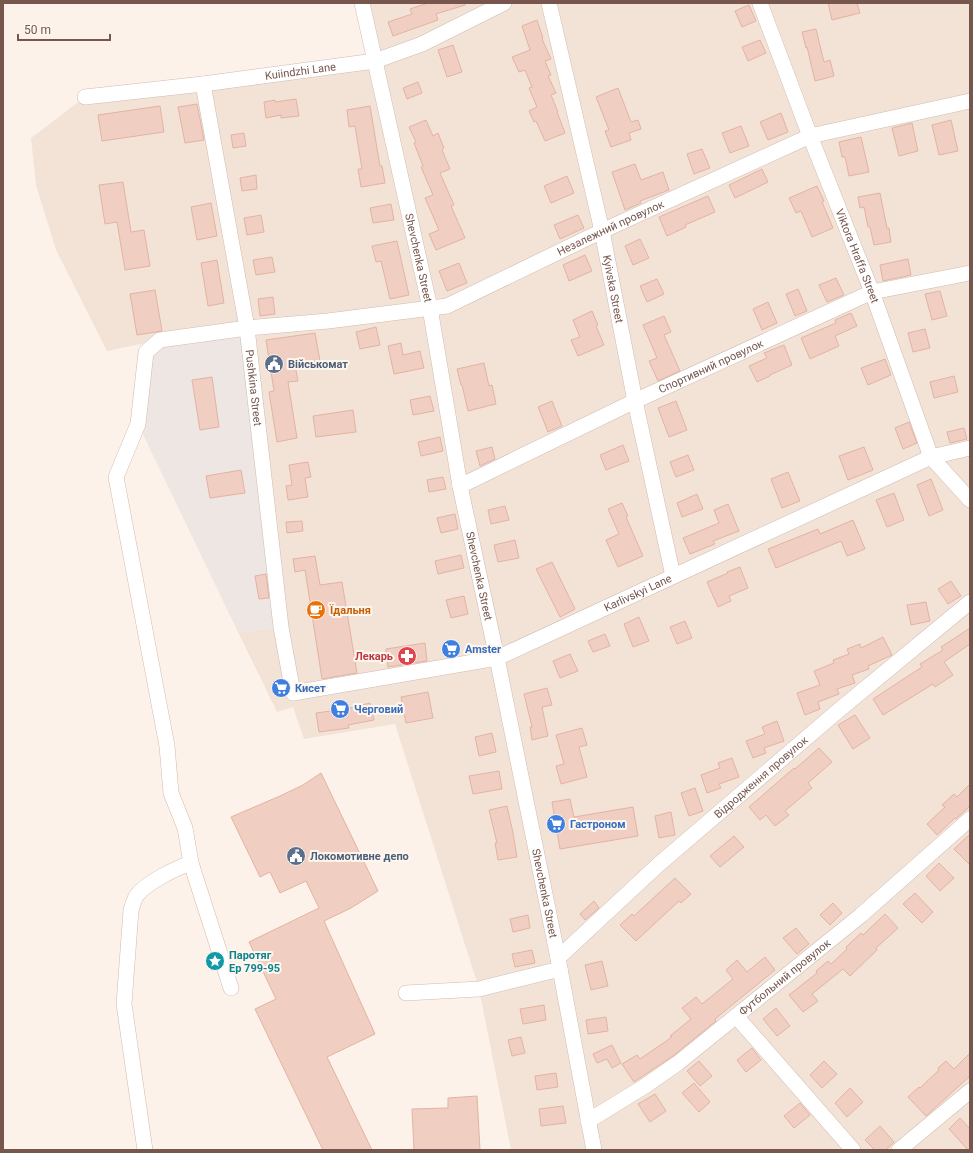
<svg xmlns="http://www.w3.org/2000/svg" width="973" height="1153" font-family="Roboto,sans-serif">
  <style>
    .residential { fill: #f3e3d7 }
    .industrial { fill: #ede6e2 }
    .building { fill: #f0cec1; stroke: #e3b3a2 }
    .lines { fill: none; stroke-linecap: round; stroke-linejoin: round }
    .minor-casing { stroke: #d0bbb1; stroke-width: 16 }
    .minor { stroke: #fff; stroke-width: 15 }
    .labels { text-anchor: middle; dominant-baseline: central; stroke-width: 4; stroke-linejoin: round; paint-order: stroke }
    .street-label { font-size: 11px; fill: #76564d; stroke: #fef7ef }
    .service-label { font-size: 11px; font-weight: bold; fill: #4e5e75; stroke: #fef7ef; text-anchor: start }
    .food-label { font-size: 11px; font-weight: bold; fill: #c56008; stroke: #fef7ef; text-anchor: start }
    .shop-label { font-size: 11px; font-weight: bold; fill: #366cbe; stroke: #fef7ef; text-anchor: start }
    .health-label { font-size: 11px; font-weight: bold; fill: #be3a42; stroke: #fef7ef; text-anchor: end }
    .culture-label { font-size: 11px; font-weight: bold; fill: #0d838f; stroke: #fef7ef; text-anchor: start }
  </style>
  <rect width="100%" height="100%" fill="#fcf2e9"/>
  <path class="residential" d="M361,3h609v1147h-459l-32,-161 -84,-265 -91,15 -11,-32 -16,5 -39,-80 43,-5 -121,-287 -53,11 -51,-101 -20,-65 -5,-47 54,-41 289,-36z"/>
  <path class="industrial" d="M247,328l34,299 -43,5 -100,-208 8,-72 14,-12z"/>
  <g class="building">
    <path d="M428,3h37v2l-29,9 2,6 -45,16 -5,-14 24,-8 -2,-5z"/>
    <path d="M828,3h29l3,10 -28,7z"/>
    <path d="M749,5l7,16 -14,6 -7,-16z"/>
    <path d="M537,20l6,18 -1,1 9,20 -6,2 6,14 -3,1 8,17 -5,2 7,17h-1l8,21 -20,8 -9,-20 -2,1 -5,-11 8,-4 -8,-19 3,-1 -7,-17 -6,2 -7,-15 18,-7 -8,-24z"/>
    <path d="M816,29l8,33 6,-2 4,16 -19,5 -8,-34 -1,1 -4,-16z"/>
    <path d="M760,40l6,13 -18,8 -6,-14z"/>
    <path d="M453,45l9,27 -15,5 -9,-27z"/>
    <path d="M418,82l4,11 -15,6 -4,-11z"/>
    <path d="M618,88l13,34 7,-2 3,9 -12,4 2,7 -20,7 -6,-16 4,-1 -13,-33z"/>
    <path d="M296,99l3,17 -18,2v-3l-15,3 -2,-16 11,-2v2z"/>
    <path d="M197,104l7,36 -19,3 -7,-36z"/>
    <path d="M160,106l4,26 -62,9 -4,-26z"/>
    <path d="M370,106l10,60h2l3,17 -24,4 -3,-18h4l-7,-43 -6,1 -2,-17z"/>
    <path d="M781,113l7,19 -20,8 -8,-18z"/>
    <path d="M426,120l7,16 5,-3 6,15 -2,2 8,19 -10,4 14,32 -3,1 14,32 -29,12 -7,-16 10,-4 -14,-32 8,-3 -12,-28 2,-1 -9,-23 2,-1 -7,-15z"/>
    <path d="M951,120l7,31 -19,4 -7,-30z"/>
    <path d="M912,123l6,28 -19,5 -7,-28z"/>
    <path d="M741,126l8,20 -19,7 -8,-20z"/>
    <path d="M244,133l2,13 -13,2 -2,-13z"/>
    <path d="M861,137l8,35 -20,4 -4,-19h-3l-3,-15z"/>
    <path d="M702,149l8,19 -16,6 -7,-20z"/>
    <path d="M635,164l6,16 22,-8 6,18 -29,11 1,2 -16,7 -13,-38z"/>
    <path d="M762,169l6,13 -33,16 -6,-13z"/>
    <path d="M256,175l1,14 -15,2 -2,-13z"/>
    <path d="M567,176l7,17 -23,10 -7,-17z"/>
    <path d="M123,182l8,50 13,-2 6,36 -25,4 -8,-48 -12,2 -6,-39z"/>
    <path d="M817,186l7,15 -2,1 11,26 -21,9 -11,-26 -5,2 -7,-15z"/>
    <path d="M880,193l7,35h2l2,14 -17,3 -4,-18h-2l-4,-20 -4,1 -2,-11z"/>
    <path d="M708,196l7,16 -30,13 1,2 -19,9 -8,-19z"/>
    <path d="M211,203l6,33 -20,4 -6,-33z"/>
    <path d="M391,204l3,16 -21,3 -3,-15z"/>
    <path d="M261,215l3,17 -17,3 -3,-17z"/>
    <path d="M578,215l6,13 -24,11 -6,-14z"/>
    <path d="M640,239l9,19 -16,7 -8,-19z"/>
    <path d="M397,241l12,54 -19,4 -9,-38 -5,1 -4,-16z"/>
    <path d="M585,255l7,16 -23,10 -6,-16z"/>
    <path d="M272,257l3,15 -19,3 -3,-15z"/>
    <path d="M908,259l3,16 -28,6 -3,-16z"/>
    <path d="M217,260l7,43 -16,3 -7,-43z"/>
    <path d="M459,263l8,20 -20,8 -8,-20z"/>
    <path d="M836,278l8,17 -17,7 -8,-17z"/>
    <path d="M657,279l7,15 -17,8 -7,-16z"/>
    <path d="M798,289l9,22 -12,5 -9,-22z"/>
    <path d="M155,290l7,41 -25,4 -7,-41z"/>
    <path d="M940,291l7,25 -15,4 -7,-26z"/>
    <path d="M273,297l2,17 -15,2 -2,-17z"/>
    <path d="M768,302l9,21 -15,7 -9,-21z"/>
    <path d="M592,311l6,14 -2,1 8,19 -26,11 -7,-16 9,-3 -7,-17z"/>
    <path d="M851,313l6,13 -22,10 4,10 -29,13 -9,-21 35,-15 -1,-3z"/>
    <path d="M664,316l7,16 -7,3 16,36 -22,10 -9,-20 8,-3 -14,-33z"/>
    <path d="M376,327l4,18 -20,4 -4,-17z"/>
    <path d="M925,329l5,19 -17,4 -5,-19z"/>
    <path d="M315,333l5,28 -25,4 3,16 -10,1 9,56 -20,4 -8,-50 5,-1 -8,-51z"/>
    <path d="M401,343l2,12 17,-4 4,17 -30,6 -6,-28z"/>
    <path d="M784,345l8,20 -22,10v1l-13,6 -8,-16 18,-8 -3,-5z"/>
    <path d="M885,359l6,16 -23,10 -7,-17z"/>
    <path d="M484,363l5,23 3,-1 4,19 -28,7 -6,-26h-1l-4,-16z"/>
    <path d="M954,376l4,16 -24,6 -4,-16z"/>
    <path d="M212,377l7,50 -19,3 -8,-50z"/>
    <path d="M430,396l4,15 -21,4 -3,-15z"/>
    <path d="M552,401l10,25 -14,6 -10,-25z"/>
    <path d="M676,401l11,29 -18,7 -11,-29z"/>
    <path d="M353,410l3,22 -40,5 -3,-21z"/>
    <path d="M909,422l8,21 -14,6 -8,-21z"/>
    <path d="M964,428l3,11 -17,4 -3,-11z"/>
    <path d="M440,437l3,14 -22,5 -3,-14z"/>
    <path d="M623,445l6,16 -23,9 -6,-15z"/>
    <path d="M492,447l3,12 -15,7 -4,-15z"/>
    <path d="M864,447l9,23 -25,10 -9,-24z"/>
    <path d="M688,455l6,15 -18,7 -6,-15z"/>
    <path d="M308,462l3,15 -6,1 3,19 -20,3 -2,-14 6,-1 -3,-20z"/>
    <path d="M241,470l4,23 -35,5 -4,-22z"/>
    <path d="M788,472l12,29 -18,7 -11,-29z"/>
    <path d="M443,477l3,12 -17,3 -2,-12z"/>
    <path d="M931,479l12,31 -14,6 -12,-31z"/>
    <path d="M894,493l10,27 -17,7 -11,-27z"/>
    <path d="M697,494l6,15 -21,8 -5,-14z"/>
    <path d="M622,503l6,13 -2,1 17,39 -25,11 -12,-27 13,-6 -11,-25z"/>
    <path d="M728,504l11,27 -26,10 2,3 -25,10 -7,-16 36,-15 -5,-13z"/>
    <path d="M505,506l4,14 -18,4 -3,-14z"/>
    <path d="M455,514l3,15 -17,4 -4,-15z"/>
    <path d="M853,520l12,29 -18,7 -6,-15 -65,27 -8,-19 50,-20 2,5z"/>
    <path d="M302,521l1,10 -16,2 -1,-11z"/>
    <path d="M515,540l4,18 -21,4 -4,-17z"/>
    <path d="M461,555l3,13 -26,6 -3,-13z"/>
    <path d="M315,556l5,29 22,-3 15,91 -35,6 -17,-109 -10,2 -2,-13z"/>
    <path d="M552,562l23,47 -15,8 -24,-48z"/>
    <path d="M740,567l8,21 -19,8 2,5 -13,6 -11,-25 21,-9 -1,-1z"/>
    <path d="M266,574l3,24 -10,1 -4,-23z"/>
    <path d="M951,581l10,15 -13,8 -10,-15z"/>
    <path d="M464,596l4,18 -17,4 -5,-18z"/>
    <path d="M926,602l4,19 -19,4 -4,-20z"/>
    <path d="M639,617l10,24 -16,6 -9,-23z"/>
    <path d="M685,621l7,17 -15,6 -7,-17z"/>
    <path d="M970,628v16l-26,18 9,13 -18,12 -2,-3 -50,31 -10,-16 49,-32 -2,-3 23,-14 -2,-3z"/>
    <path d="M605,634l5,12 -17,6 -5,-11z"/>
    <path d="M883,637l9,18 -24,11 1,3 -17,6 3,8 -18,6 2,5 -21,8 2,7 -15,6 -8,-22 23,-8 -6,-14 20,-8 -1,-3 16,-6 -2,-5 13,-5 1,4z"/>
    <path d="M425,643l2,18 -39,6 -2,-18z"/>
    <path d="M570,654l8,17 -18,7 -7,-17z"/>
    <path d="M282,683l2,9 -7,1 -2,-9z"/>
    <path d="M547,688l5,17 -10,2 6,29 -16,4 -2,-13h2l-8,-33z"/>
    <path d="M428,692l5,26 -27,5 -5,-26z"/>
    <path d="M370,703l4,17 -26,5 1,3 -30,4 -3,-19 30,-4z"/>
    <path d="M855,715l15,23 -17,11 -15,-24z"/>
    <path d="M777,721l7,20 -20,7 2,5 -13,5 -7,-17 19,-7 -3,-7z"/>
    <path d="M582,728l5,17 -8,2 8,30 -26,7 -5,-18 8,-2 -8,-29z"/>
    <path d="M492,733l4,19 -17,4 -4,-19z"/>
    <path d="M819,748l13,14 -24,21 4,5 -27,23 4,4 -14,11 -9,-11 -6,5 -11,-13 45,-39 1,1z"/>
    <path d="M732,758l7,19 -20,7 2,4 -14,5 -6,-18 19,-7 -2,-5z"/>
    <path d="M499,771l3,18 -29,5 -4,-18z"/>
    <path d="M321,773l57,118 -27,17 -27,13 51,113 -48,23 45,93h-49l-68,-141 21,-10 -27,-57 70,-34 -13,-27 -26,12 -10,-21 -10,5 -29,-60 49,-21 23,-11z"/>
    <path d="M970,784v22l-14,13 -1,-1 -18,17 -10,-11 18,-17 -3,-2 12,-11 3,3z"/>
    <path d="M695,788l8,23 -14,5 -8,-23z"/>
    <path d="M570,799l4,18 59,-10 5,29 -78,13 -8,-47z"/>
    <path d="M507,806l6,27 4,24 -19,3 -3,-17h2l-8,-33z"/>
    <path d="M671,812l4,23 -16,3 -4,-22z"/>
    <path d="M970,834v31l-16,-16z"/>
    <path d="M734,836l10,11 -24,20 -10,-11z"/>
    <path d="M939,863l15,15 -14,13 -14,-15z"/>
    <path d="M675,878l16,16 -10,9 -2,-2 -43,40 -16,-16 12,-11 2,2z"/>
    <path d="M915,893l18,19 -11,11 -19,-19z"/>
    <path d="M594,901l5,7 -14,12 -5,-6z"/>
    <path d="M833,903l9,10 -12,12 -10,-10z"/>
    <path d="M885,914l13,14 -22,20 1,2 -27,26 -7,-7 -31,25 6,7 -15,11 -14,-17 28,-22 -1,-2 12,-10 3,3 16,-15 -1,-2 15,-14 2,2z"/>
    <path d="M528,915l2,13 -17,4 -3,-13z"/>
    <path d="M796,928l13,16 -12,10 -14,-16z"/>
    <path d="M532,950l3,13 -20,4 -3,-13z"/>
    <path d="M765,957l10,13 -60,49 1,2 -43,35 -39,26 -12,-18 15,-9 3,4 32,-22 -2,-1 21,-17 -9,-11 14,-11 6,7 31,-25 -7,-9 11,-10 10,12z"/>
    <path d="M602,961l6,25 -17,4 -6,-25z"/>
    <path d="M544,1005l2,15 -23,4 -3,-15z"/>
    <path d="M776,1008l14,18 -13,10 -14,-17z"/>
    <path d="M606,1017l2,14 -20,3 -2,-14z"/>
    <path d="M521,1037l4,16 -13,3 -4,-16z"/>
    <path d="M612,1045l9,18 -9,5 -5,-9 -10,4 -4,-9z"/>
    <path d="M752,1048l9,12 -15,12 -9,-12z"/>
    <path d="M970,1053v23l-44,40 -18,-19 11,-10 1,1 19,-18 -1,-2 8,-7 8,8z"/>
    <path d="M699,1061l13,15 -12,10 -13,-15z"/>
    <path d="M824,1061l13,13 -15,14 -12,-13z"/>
    <path d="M556,1073l2,14 -21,3 -2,-14z"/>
    <path d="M694,1083l16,19 -11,10 -17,-19z"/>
    <path d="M850,1088l13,14 -16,15 -12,-14z"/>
    <path d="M655,1094l11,17 -16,11 -12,-18z"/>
    <path d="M477,1096l3,54h-66l-2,-41 36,-1v-10z"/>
    <path d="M800,1103l10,12 -16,13 -10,-12z"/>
    <path d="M563,1106l3,17 -25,3 -2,-17z"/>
    <path d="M960,1118l10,11v21h-2l-19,-21z"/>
    <path d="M880,1126l14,16 -8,8h-11l-10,-10z"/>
  </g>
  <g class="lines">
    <defs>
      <g id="minor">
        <path id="s1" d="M362,3l68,305 30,178 37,172 61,300 36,192"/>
        <path id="s2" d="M549,3l53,228 33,170 38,175"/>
        <path id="s3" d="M760,3l50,133 62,156 59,165 39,43"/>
        <path id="s4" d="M203,84l44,244 34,299 12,66 204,-35 434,-201 39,-9"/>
        <path id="s5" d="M85,97l118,-13 172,-23 47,-17 82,-41"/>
        <path id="s6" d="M460,486l175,-85 237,-109 98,-19"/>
        <path id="s7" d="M558,958l100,-93 181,-155 131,-108"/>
        <path id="s8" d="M231,988l-40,-125 -6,-35 -14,-35 -4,-47 -51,-269 22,-53 8,-72 14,-12 87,-12 81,-7 119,-15 155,-75 208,-95 160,-35"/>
        <path d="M406,993l73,-4 81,-20"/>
        <path d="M736,1016l117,134"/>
        <path id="s9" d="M588,1121l57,-35 33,-23 182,-147 110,-97"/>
        <path d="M145,1150l-21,-146 7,-94c2,-5 3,-11 6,-15 9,-12 39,-27 54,-32"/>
        <path d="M899,1150l71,-59"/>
      </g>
    </defs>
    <use href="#minor" class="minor-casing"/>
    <use href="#minor" class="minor"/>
  </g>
  <defs>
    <symbol id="civic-disc" viewBox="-11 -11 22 22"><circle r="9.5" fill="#5c6f8a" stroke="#fef7ef"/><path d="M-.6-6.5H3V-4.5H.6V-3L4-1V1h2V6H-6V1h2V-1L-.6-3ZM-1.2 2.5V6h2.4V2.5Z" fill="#fff"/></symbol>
    <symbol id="cafe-disc" viewBox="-11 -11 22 22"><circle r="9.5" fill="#e8710a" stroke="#fef7ef"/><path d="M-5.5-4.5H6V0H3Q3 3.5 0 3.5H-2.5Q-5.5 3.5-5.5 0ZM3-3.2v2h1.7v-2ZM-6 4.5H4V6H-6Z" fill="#fff"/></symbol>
    <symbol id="supermarket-disc" viewBox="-11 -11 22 22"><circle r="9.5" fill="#3f7fe0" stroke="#fef7ef"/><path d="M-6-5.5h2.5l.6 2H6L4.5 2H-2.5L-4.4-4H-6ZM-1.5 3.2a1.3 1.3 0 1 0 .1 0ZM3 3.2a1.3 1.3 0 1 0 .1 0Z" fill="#fff"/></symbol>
    <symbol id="pharmacy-disc" viewBox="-11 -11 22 22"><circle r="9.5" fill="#e0444e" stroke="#fef7ef"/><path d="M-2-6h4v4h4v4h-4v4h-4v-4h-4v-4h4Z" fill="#fff"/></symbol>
    <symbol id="sight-disc" viewBox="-11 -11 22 22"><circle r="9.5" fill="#0f9aa8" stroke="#fef7ef"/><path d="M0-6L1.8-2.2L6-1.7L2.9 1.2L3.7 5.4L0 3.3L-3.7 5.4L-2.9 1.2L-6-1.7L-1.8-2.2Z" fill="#fff"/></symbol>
  </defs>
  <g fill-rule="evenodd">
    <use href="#civic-disc" x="263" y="353" width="22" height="22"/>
    <use href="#cafe-disc" x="305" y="599" width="22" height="22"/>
    <use href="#supermarket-disc" x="440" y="638" width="22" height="22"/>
    <use href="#pharmacy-disc" x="396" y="645" width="22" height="22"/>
    <use href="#supermarket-disc" x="270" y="677" width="22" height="22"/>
    <use href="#supermarket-disc" x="329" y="698" width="22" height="22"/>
    <use href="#supermarket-disc" x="545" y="813" width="22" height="22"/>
    <use href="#civic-disc" x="285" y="845" width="22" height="22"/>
    <use href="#sight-disc" x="204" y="950" width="22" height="22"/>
  </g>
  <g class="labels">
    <g class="street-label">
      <text stroke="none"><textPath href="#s5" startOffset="217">Kuiindzhi Lane</textPath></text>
      <text stroke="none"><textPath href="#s8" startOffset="1144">Незалежний провулок</textPath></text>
      <text stroke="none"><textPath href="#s3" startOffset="271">Viktora Hraffa Street</textPath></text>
      <text stroke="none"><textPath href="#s1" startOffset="261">Shevchenka Street</textPath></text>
      <text stroke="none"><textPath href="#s2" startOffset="293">Kyivska Street</textPath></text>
      <text stroke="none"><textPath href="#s6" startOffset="278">Спортивний провулок</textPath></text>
      <text stroke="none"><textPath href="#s4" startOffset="308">Pushkina Street</textPath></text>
      <text stroke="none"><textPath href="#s1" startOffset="585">Shevchenka Street</textPath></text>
      <text stroke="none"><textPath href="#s4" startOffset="978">Karlіvskyi Lane</textPath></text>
      <text stroke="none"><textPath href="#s7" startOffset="272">Відродження провулок</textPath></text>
      <text stroke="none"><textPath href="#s1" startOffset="909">Shevchenka Street</textPath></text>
      <text stroke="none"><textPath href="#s9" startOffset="244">Футбольний провулок</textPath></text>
    </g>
    <g class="service-label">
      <text x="288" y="364">Військомат</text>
      <text x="310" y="856">Локомотивне депо</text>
    </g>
    <g class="food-label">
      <text x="330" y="610">Їдальня</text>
    </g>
    <g class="shop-label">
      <text x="465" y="649">Amster</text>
      <text x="295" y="688">Кисет</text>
      <text x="354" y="709">Черговий</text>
      <text x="570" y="824">Гастроном</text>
    </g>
    <g class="health-label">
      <text x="393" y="656">Лекарь</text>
    </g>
    <g class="culture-label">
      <text x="229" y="955">Паротяг<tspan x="229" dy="13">Ер 799-95</tspan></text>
    </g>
  </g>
  <rect width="973" height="1153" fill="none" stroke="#76564d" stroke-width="8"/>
  <path d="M18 34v6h92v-6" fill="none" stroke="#76564d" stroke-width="2"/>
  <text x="24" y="34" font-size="12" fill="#76564d" stroke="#fef7ef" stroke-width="3" paint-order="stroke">50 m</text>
</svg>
